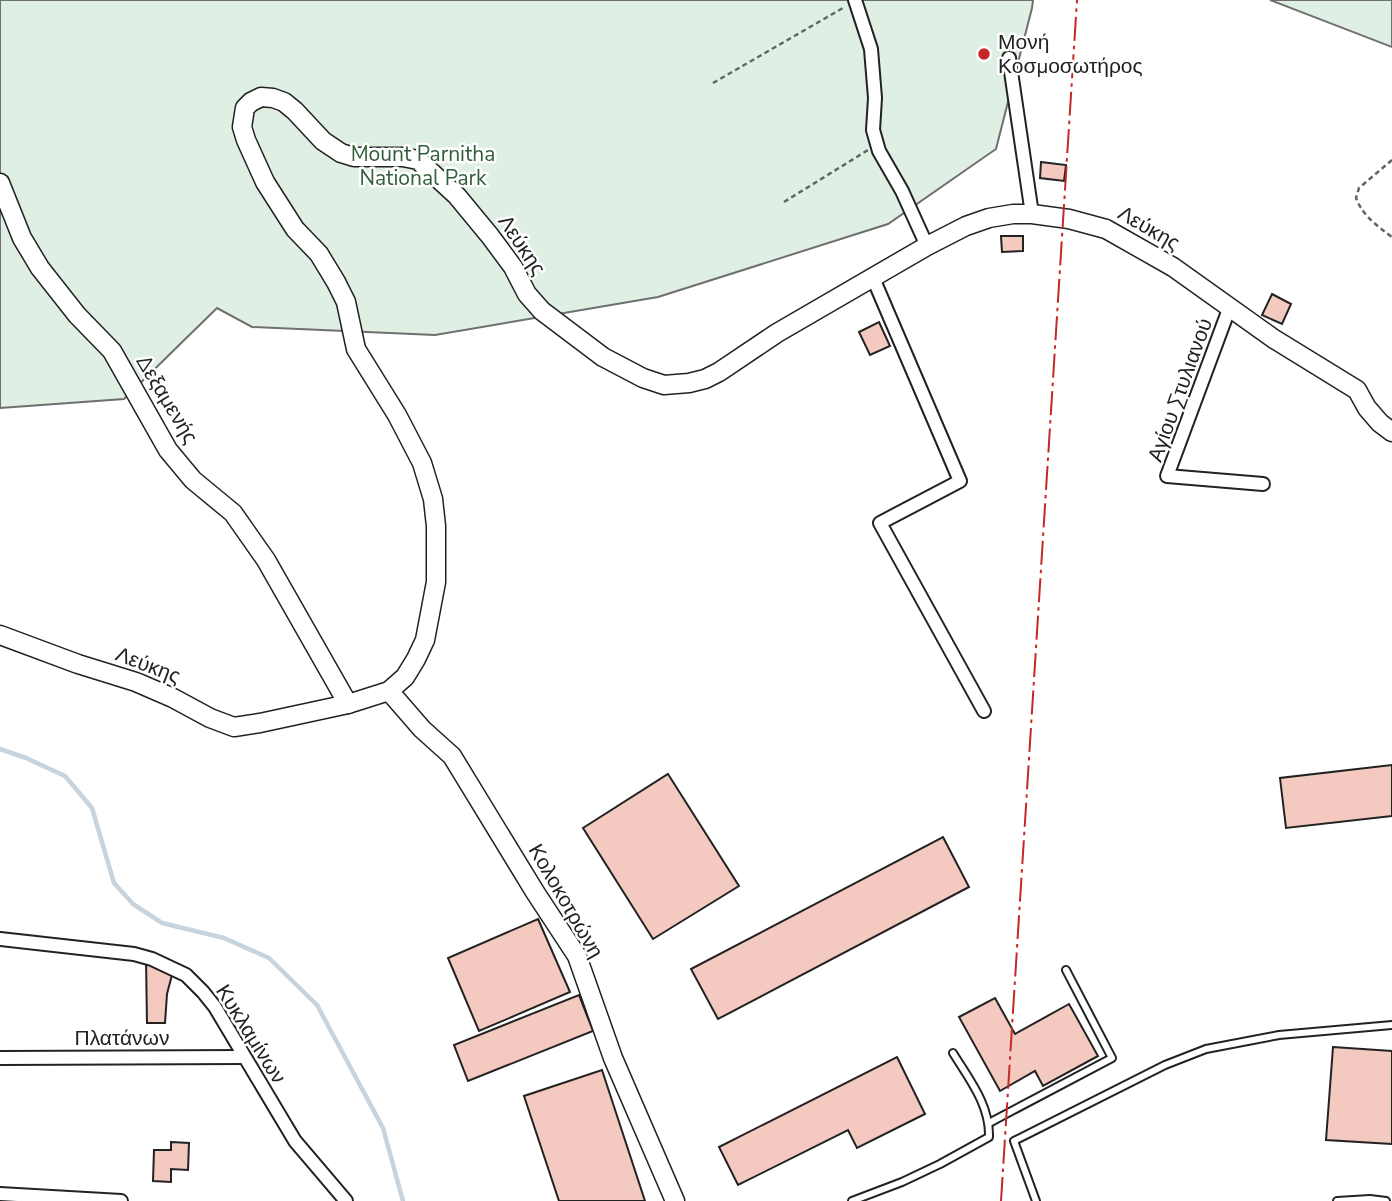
<svg xmlns="http://www.w3.org/2000/svg" width="1392" height="1201" font-family="'Nunito Sans',sans-serif">
  <style>
    .green { fill: #e0efe3; stroke: #6f6f6f; stroke-width: 2 }
    .lines { fill: none; stroke-linecap: round; stroke-linejoin: round }
    .stream { stroke: #c7d3dd; stroke-width: 4.5 }
    .building { fill: #f3c9c0; stroke: #222; stroke-width: 2 }
    .lane-casing { stroke: #222; stroke-width: 10 }
    .street-casing { stroke: #222; stroke-width: 16 }
    .secondary-casing { stroke: #222; stroke-width: 21 }
    .path { stroke: #646464; stroke-width: 2.5; stroke-dasharray: 5 3.5; stroke-linecap: butt }
    .lane { stroke: #fff; stroke-width: 6 }
    .street { stroke: #fff; stroke-width: 12 }
    .secondary { stroke: #fff; stroke-width: 18 }
    .power { stroke: #c62828; stroke-width: 2; stroke-dasharray: 24 5 3.5 5; stroke-linecap: butt }
    .poi-dot { fill: #c62828; stroke: #fff; stroke-width: 2.5 }
    .labels { text-anchor: middle; dominant-baseline: central; stroke-width: 5; stroke-linejoin: round; paint-order: stroke }
    .poi-label { font-size: 21px; fill: #222; stroke: #fff; text-anchor: start }
    .park-label { font-size: 21px; fill: #2f5e38; stroke: #fff }
    .street-label { font-size: 21px; fill: #222; stroke: #fff }
  </style>
  <rect width="100%" height="100%" fill="#fff"/>
  <g class="green">
    <path d="M0,0h1033l-1,8 -36,141 -108,75 -230,73 -223,38 -183,-8 -35,-19 -93,91 -124,9z"/>
    <path d="M1270,0h122v47z"/>
  </g>
  <g class="lines">
    <path class="stream" d="M0,749l26,9 39,18 27,32 22,75 19,21 29,19 62,15 45,20 48,47 66,123 20,73"/>
  </g>
  <g class="building">
    <path d="M1041,162l25,3 -2,16 -24,-3z"/>
    <path d="M1001,236h22v15l-21,1z"/>
    <path d="M1272,294l19,10 -9,20 -20,-9z"/>
    <path d="M879,322l11,24 -20,9 -11,-23z"/>
    <path d="M1392,765v51l-106,12 -6,-50z"/>
    <path d="M668,774l71,112 -86,53 -70,-111z"/>
    <path d="M943,837l26,50 -251,132 -27,-50z"/>
    <path d="M538,919l32,73 -91,39 -31,-73z"/>
    <path d="M146,959l27,12 -6,23 -2,29h-18z"/>
    <path d="M579,995l14,36 -125,50 -14,-36z"/>
    <path d="M995,998l20,36 54,-30 29,52 -55,30 -8,-15 -35,20 -41,-74z"/>
    <path d="M1333,1047l59,4v93l-66,-4z"/>
    <path d="M897,1057l28,57 -68,34 -9,-18 -110,55 -19,-38z"/>
    <path d="M602,1070l43,131h-86l-35,-105z"/>
    <path d="M171,1142l18,1 -1,27 -17,-1v13l-18,-1 1,-31h17z"/>
  </g>
  <g class="lines">
    <defs>
      <g id="lane">
        <path d="M989,1123l123,-65 -46,-88"/>
        <path d="M852,1201l50,-19 38,-18 49,-27c1,-32 -20,-58 -36,-84"/>
        <path d="M1036,1201l-22,-60 151,-76 41,-16 73,-14 113,-10"/>
        <path d="M1337,1201l33,-2 16,2"/>
      </g>
      <g id="street">
        <path d="M855,0l16,49 4,49 -2,32 6,21 23,40 25,55"/>
        <path d="M1009,58l23,156"/>
        <path d="M873,278l87,203 -80,42 104,188"/>
        <path d="M1229,309l-62,167 96,8"/>
        <path d="M0,939l134,15 18,5 34,16 17,17 12,15 80,134 51,60"/>
        <path d="M0,1058l244,-1"/>
        <path d="M0,1194l121,7"/>
      </g>
      <g id="secondary">
        <path d="M0,183l22,55 18,30 37,47 35,36 56,99 25,30 40,33 33,47 82,144"/>
        <path d="M0,635l78,29 58,18 37,16 37,20 24,9 26,-4 88,-19 41,-13 16,-14 11,-18 9,-19 11,-58v-56l-3,-27 -11,-36 -25,-48 -41,-66 -10,-47 -10,-20 -17,-28 -24,-25 -30,-47 -19,-42 -4,-13 3,-19 6,-6 10,-5 12,1 11,4 11,9 28,30 18,12 13,4h49l15,3 39,36 33,40 23,31 14,27 15,17 61,46 40,21 21,7 25,-2 16,-4 14,-7 58,-39 150,-87 39,-20 23,-8 24,-4h19l37,5 37,10 67,38 101,72 83,51 10,18 13,15 12,9"/>
        <path d="M389,691l33,38 30,27 83,136 42,64 36,102 62,143"/>
      </g>
    </defs>
    <use href="#lane" class="lane-casing"/>
    <use href="#street" class="street-casing"/>
    <use href="#secondary" class="secondary-casing"/>
    <g class="path">
      <path d="M713,83l130,-75"/>
      <path d="M1392,160l-33,28 -3,10c7,18 20,27 36,39"/>
      <path d="M784,202l84,-52"/>
    </g>
    <use href="#lane" class="lane"/>
    <use href="#street" class="street"/>
    <use href="#secondary" class="secondary"/>
    <path class="power" d="M1001,1201l76,-1201"/>
  </g>
  <circle class="poi-dot" cx="984" cy="54" r="7"/>
  <g class="labels">
    <g class="poi-label">
      <text x="998" y="42">Μονή<tspan x="998" dy="24">Κοσμοσωτήρος</tspan></text>
    </g>
    <g class="park-label">
      <text x="423" y="154">Mount Parnitha<tspan x="423" dy="24">National Park</tspan></text>
    </g>
    <g class="street-label">
      <text transform="translate(1149 228) rotate(30)">Λεύκης</text>
      <text transform="translate(522 245) rotate(56)">Λεύκης</text>
      <text transform="translate(1180 390) rotate(-70)">Αγίου Στυλιανού</text>
      <text transform="translate(167 399) rotate(59)">Δεξαμενής</text>
      <text transform="translate(148 665) rotate(21)">Λεύκης</text>
      <text transform="translate(566 901) rotate(60)">Κολοκοτρώνη</text>
      <text transform="translate(251 1034) rotate(58)">Κυκλαμίνων</text>
      <text x="122" y="1038">Πλατάνων</text>
    </g>
  </g>
</svg>
